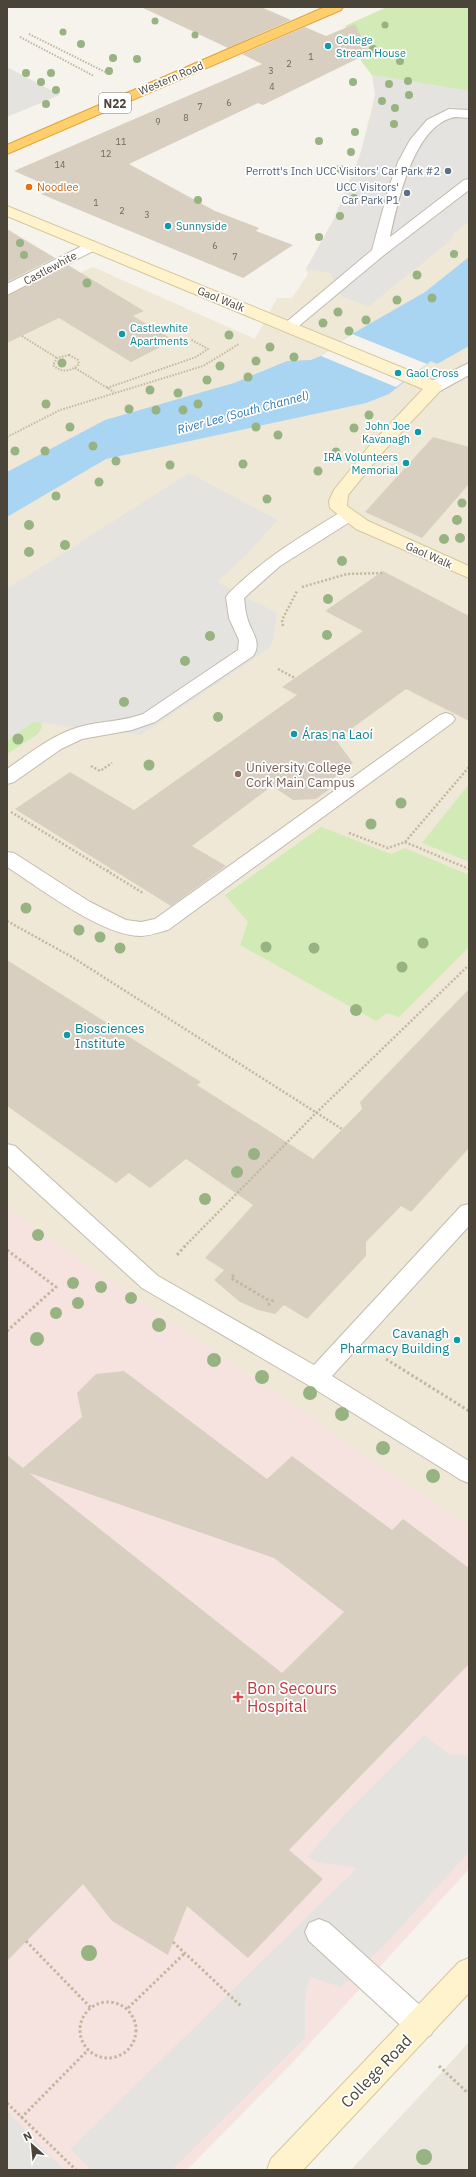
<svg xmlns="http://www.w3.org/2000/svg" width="476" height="2177" font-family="'IBM Plex Sans',sans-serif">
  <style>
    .residential { fill: #eae5da }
    .education { fill: #efe8d6 }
    .medical { fill: #f6e3e0 }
    .green { fill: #d2eab5 }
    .parking { fill: #e5e3e0 }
    .water { fill: #a9d4f2 }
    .pier { fill: #f6f3ec }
    .building { fill: #d8cfc1; fill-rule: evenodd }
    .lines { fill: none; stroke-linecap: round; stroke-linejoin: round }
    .lane-casing { stroke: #c2bbae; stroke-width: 2 }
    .street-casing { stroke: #c2bbae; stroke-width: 2 }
    .secondary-casing { stroke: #d6c79b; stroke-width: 2 }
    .highway-casing { stroke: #e0a43c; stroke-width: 2 }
    .path-far2 { stroke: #c4b79f; stroke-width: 2; stroke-dasharray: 1.5 1.5; stroke-linecap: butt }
    .path-far1 { stroke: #c4b79f; stroke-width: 2.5; stroke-dasharray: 2 2; stroke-linecap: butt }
    .path { stroke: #c4b79f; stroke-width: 3; stroke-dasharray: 2.5 2.5; stroke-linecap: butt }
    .lane { fill: #fff; fill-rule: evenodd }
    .street { fill: #fff; fill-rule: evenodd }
    .secondary { fill: #fff3cd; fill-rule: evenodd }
    .highway { fill: #ffcf6e; fill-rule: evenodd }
    .tree { fill: #97b381 }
    .culture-dot { fill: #0f9aa8; stroke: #fff; stroke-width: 1.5 }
    .service-dot { fill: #5c6f8a; stroke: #fff; stroke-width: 1.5 }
    .food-dot { fill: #e8710a; stroke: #fff; stroke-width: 1.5 }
    .education-dot { fill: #8d6e63; stroke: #fff; stroke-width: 1.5 }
    .health-dot { fill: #e0444e; stroke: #fff; stroke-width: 1.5 }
    .labels { text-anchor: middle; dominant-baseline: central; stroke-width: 3.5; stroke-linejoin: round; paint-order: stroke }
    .far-number-label { font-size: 9px; fill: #6e675b }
    .far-culture-label { font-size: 11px; fill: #0d838f; stroke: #fff; text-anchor: start }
    .far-street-label { font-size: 11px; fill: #4b4439; stroke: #fff }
    .far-service-label { font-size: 11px; fill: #4e5e75; stroke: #fff; text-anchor: end }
    .far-food-label { font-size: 11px; fill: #c56008; stroke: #fff; text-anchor: start }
    .shield { fill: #fff; stroke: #817c74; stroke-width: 1 }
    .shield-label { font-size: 12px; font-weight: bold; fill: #4b4439 }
    .far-water-label { font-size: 12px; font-style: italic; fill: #2e7ab2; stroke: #fff }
    .culture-label { font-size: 13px; fill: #0d838f; stroke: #fff; text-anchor: start }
    .education-label { font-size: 13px; fill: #785e54; stroke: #fff; text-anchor: start }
    .near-health-label { font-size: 16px; fill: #be3a42; stroke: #fff; text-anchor: start }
    .near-street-label { font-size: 16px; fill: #4b4439; stroke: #fff }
  </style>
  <rect width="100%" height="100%" fill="#f6f3ec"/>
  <path class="residential" d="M469,2042v128h-118l90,-97z"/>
  <path class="education" d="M387,7h82v1519l-462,-317v-937l9,-4 30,19 47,-20 162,72 22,-41h15l16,-24 -2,-5 28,-50 26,-64 15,-61 -3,-19 -10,-13 -17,-36z"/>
  <path class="medical" d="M7,1209l462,317v343l-176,193 -106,108h-180z"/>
  <g class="green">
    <path d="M387,7h82v84l-97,-16 -10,-13 -17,-36z"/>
    <path d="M36,719l5,4 1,4 -4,7 -31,20v-16z"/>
    <path d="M469,784v78l-47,-19z"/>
    <path d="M321,827l70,27 14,-6 64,27v72l-70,70 -12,-4 -11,8 -136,-76 8,-23 -23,-27z"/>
  </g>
  <g class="parking">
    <path d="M7,67l53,28 -53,22z"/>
    <path d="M372,75l97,16v131l-14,10 -6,10 -80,64 -27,-9 -12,-24 -24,-4 28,-50 26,-64 13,-47 2,-14z"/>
    <path d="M189,473l89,47 -33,36 -28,26 60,31 -5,30 -4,6 -127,86 -107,-13 -27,18v-151z"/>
    <path d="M424,1735l25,19 20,2v96l-78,86 -50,49 -31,-10 -5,20v41l-133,132h-81l-21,-21 287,-281 -40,-6 -10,-5 37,-42z"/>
    <path d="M7,2111l57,59h-57z"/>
  </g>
  <path class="water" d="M469,257v89l-32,18 -6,-3 -42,33 -23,9 -260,56 -99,58v-45l98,-52 129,-37 53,-22 24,-1 10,-4 31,-22 73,-42z"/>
  <path class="pier" d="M352,334l75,30 -31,23 -75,-31z"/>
  <g class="building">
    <path d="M141,7h120l30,13 -63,28z"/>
    <path d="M355,24l14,29 -106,52 -5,-2 -129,61 86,47 44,17 -3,3 37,14 -50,33 -202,-84 12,-6 -39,-17 248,-107 -20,-10 63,-27 21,9z"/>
    <path d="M7,229l48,29 -48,24z"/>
    <path d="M68,265l76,46 -11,5 41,24 -43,22 -72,-44 -52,25v-47z"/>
    <path d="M433,437l36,10v37l-47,54 -57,-26z"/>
    <path d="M383,571l86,45v105l-63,-32 -70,51 17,23 -23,18 1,7 -15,11 -23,1 -21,-14 -80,60 34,20 -55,40 -156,-97 55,-37 64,38 163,-115 -15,-8 81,-56 -38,-20z"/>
    <path d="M7,960l194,122 -4,3 116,74 49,-50 -2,-7 109,-113v159l-58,64 -10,-6 -35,36v14l-59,63 -23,-14 -9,9 -17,-4 -18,-8 -26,-22 10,-10 -19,-12 48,-53 -67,-46 -36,29 -21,-15 -13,10 -109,-77z"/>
    <path d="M124,1371l143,108 25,-23 100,74 11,-11 66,49v96l-180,186 34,29 -75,79 -61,-52 -19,49 -56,-34 -29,-37 -76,77v-506l16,13 59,-51 -5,-24 19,-19zM29,1473l245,85 70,54 -62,61z"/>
  </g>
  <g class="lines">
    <defs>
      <g id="lane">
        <path d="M449,109l20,1v8c-5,0 -13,-2 -18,0 -38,11 -54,86 -61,119l74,-57 5,-1v11l-85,65 -90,75h-10l-3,-3 3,-3 88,-74 17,-63 9,-25 12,-22 17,-20z"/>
        <path d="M347,511l6,1 2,4 -2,4 -73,46 -36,32c1,6 1,13 3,19 3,14 16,25 6,39l-98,66 -23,8 -50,9 -21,10 -47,33 -7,2v-15c23,-16 45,-34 72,-42 21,-6 43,-5 64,-13l95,-64 1,-10 -10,-22 -3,-21 3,-4c33,-33 72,-57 112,-81z"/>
        <path d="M446,713l6,2 3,4 -3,4 -284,207c-8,2 -19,6 -27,6 -39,0 -101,-48 -134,-69v-15l7,1 76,49 36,18 15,2 14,-3 285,-204z"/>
        <path d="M7,1144l8,2 143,130 156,89 147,-159 8,-2v22l-137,150 137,85v22l-8,-3 -153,-95 -166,-97 -135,-123z"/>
        <path d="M319,1919l10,4 102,92 4,10 -4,10 -10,4 -10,-4 -102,-94 -4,-9 4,-9z"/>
      </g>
      <g id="street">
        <path d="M92,241l5,2 3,3 -3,3 -90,46v-11z"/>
        <path d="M469,363v12l-29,16h-12l-2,-4 2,-4z"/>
      </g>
      <g id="secondary">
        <path d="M7,206l433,177 2,4 -2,4 -58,62 -34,42 -1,11 21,15 101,45v12l-113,-49 -26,-21 -1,-7 5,-11 36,-45 53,-56 -416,-173z"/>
        <path d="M469,1958v35l-166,177h-36l4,-11 188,-197z"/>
      </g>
      <path id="highway" d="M325,7h18l-2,3 -334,144v-9z"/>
    </defs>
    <use href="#lane" class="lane-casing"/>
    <use href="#street" class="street-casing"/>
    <use href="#secondary" class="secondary-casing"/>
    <use href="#highway" class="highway-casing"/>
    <g class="path-far2">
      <path d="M29,34l76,38"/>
      <path d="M20,37l74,39"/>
      <path d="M22,336l35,22"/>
      <path d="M69,355l9,5 1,4c-8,8 -18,9 -26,1l4,-7z"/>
      <path d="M75,368l39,24"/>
      <path d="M107,388l89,-31 12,-8 -18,-10"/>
      <path d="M7,437l53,-27 143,-44 36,-22"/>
    </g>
    <g class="path-far1">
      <path d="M302,587l45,-13 36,-1"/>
      <path d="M283,626l-1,-6 15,-29"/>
      <path d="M278,669l17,9"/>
      <path d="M91,766l9,5 12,-8"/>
      <path d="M11,812l132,81"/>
      <path d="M349,833l39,15 17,-6 64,-75"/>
      <path d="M405,842l64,27"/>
      <path d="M107,871l4,-2"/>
      <path d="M7,921l65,36 270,172"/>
      <path d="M184,1247l132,-134 153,-148"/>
    </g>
    <g class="path">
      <path d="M7,1250l49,37 -49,44"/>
      <path d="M177,1255l8,-9"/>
      <path d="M234,1275l-3,3 37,22"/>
      <path d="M268,1305l6,-6"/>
      <path d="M386,1359l83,52"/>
      <path d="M26,1941l65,67"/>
      <path d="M173,1942l68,64"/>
      <circle cx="108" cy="2030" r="28"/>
      <path d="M128,2008l56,-54"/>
      <path d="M439,2066l30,28"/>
      <path d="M7,2103l69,67"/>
      <path d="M21,2118l67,-68"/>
    </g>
    <use href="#lane" class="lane"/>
    <use href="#street" class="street"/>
    <use href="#secondary" class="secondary"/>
    <use href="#highway" class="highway"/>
  </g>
  <g class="tree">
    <circle cx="155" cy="21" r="3.5"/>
    <circle cx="385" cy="25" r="3.5"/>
    <circle cx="63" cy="32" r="3.5"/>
    <circle cx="195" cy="35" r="3.5"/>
    <circle cx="81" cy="44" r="4"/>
    <circle cx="373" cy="49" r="4"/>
    <circle cx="113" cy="58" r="4"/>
    <circle cx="137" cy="59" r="4"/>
    <circle cx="400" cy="61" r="4"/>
    <circle cx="109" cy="71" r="4"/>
    <circle cx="26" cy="73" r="4"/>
    <circle cx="51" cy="73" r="4"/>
    <circle cx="408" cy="81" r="4"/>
    <circle cx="41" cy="82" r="4"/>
    <circle cx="353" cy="82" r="4"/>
    <circle cx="389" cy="84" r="4"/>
    <circle cx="56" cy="90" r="4"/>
    <circle cx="409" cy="95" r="4"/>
    <circle cx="382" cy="101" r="4"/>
    <circle cx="46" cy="104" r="4"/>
    <circle cx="395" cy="108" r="4"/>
    <circle cx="394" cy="124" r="4"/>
    <circle cx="355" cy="132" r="4"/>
    <circle cx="319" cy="141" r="4"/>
    <circle cx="351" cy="152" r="4"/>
    <circle cx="340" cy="169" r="4"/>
    <circle cx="343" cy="186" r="4"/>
    <circle cx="354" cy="198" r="4"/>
    <circle cx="198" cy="200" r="4"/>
    <circle cx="340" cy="216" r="4"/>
    <circle cx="319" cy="237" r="4"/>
    <circle cx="20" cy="243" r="4"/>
    <circle cx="454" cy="254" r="4"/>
    <circle cx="24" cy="255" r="4"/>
    <circle cx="417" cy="275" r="4.5"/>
    <circle cx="87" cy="283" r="4.5"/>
    <circle cx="432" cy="298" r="4.5"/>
    <circle cx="397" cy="300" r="4.5"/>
    <circle cx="338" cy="312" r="4.5"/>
    <circle cx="366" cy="320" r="4.5"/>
    <circle cx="323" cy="323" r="4.5"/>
    <circle cx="349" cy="331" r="4.5"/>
    <circle cx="229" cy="335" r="4.5"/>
    <circle cx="270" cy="347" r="4.5"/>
    <circle cx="294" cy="357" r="4.5"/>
    <circle cx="256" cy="361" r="4.5"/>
    <circle cx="62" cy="363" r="4.5"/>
    <circle cx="220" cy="366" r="4.5"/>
    <circle cx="248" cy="377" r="4.5"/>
    <circle cx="207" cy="380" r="4.5"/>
    <circle cx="150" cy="390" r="4.5"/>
    <circle cx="178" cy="393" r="4.5"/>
    <circle cx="46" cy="404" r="4.5"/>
    <circle cx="198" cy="404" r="4.5"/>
    <circle cx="129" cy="409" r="4.5"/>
    <circle cx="156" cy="410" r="4.5"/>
    <circle cx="183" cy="410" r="4.5"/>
    <circle cx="369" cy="415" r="4.5"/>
    <circle cx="70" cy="427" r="4.5"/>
    <circle cx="256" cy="427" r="4.5"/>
    <circle cx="354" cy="428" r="4.5"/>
    <circle cx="278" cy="435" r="4.5"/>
    <circle cx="93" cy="446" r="4.5"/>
    <circle cx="15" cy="451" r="4.5"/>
    <circle cx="45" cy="451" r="4.5"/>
    <circle cx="336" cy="452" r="4.5"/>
    <circle cx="116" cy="461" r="4.5"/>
    <circle cx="243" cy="464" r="4.5"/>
    <circle cx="170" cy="465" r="4.5"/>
    <circle cx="318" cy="471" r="4.5"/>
    <circle cx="99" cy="482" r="4.5"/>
    <circle cx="56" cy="496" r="4.5"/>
    <circle cx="267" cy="499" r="4.5"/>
    <circle cx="462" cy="503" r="4.5"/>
    <circle cx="457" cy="520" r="5"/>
    <circle cx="29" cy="525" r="5"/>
    <circle cx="460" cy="538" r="5"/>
    <circle cx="444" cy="539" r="5"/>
    <circle cx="65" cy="545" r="5"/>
    <circle cx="29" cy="552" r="5"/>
    <circle cx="342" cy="561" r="5"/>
    <circle cx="328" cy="599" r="5"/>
    <circle cx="327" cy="635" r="5"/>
    <circle cx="210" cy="636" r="5"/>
    <circle cx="185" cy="661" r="5"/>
    <circle cx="124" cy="702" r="5"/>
    <circle cx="218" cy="717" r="5"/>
    <circle cx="18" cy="739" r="5.5"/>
    <circle cx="149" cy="765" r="5.5"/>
    <circle cx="401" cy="803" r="5.5"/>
    <circle cx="371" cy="824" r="5.5"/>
    <circle cx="26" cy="908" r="5.5"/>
    <circle cx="79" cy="930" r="5.5"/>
    <circle cx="100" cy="937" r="5.5"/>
    <circle cx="423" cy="943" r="5.5"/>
    <circle cx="266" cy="947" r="5.5"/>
    <circle cx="120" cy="948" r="5.5"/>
    <circle cx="314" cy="948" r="5.5"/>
    <circle cx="402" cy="967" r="5.5"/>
    <circle cx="356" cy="1010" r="6"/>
    <circle cx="254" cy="1154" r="6"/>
    <circle cx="237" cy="1172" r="6"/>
    <circle cx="205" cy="1199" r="6"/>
    <circle cx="38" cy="1235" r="6"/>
    <circle cx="73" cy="1283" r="6"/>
    <circle cx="101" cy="1287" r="6"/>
    <circle cx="131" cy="1298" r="6"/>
    <circle cx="78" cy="1303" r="6"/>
    <circle cx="56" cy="1313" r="6"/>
    <circle cx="159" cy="1325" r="7"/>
    <circle cx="37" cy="1339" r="7"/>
    <circle cx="214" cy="1360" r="7"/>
    <circle cx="262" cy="1377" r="7"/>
    <circle cx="310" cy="1393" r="7"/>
    <circle cx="342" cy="1414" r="7"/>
    <circle cx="383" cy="1448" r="7"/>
    <circle cx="433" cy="1476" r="7"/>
    <circle cx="89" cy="1953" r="8"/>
    <circle cx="424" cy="2157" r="8"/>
  </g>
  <g class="culture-dot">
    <circle cx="328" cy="46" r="4"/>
    <circle cx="168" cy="226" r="4"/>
    <circle cx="122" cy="334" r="4"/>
    <circle cx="398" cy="373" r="4"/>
    <circle cx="418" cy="432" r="4"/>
    <circle cx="406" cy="463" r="4"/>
    <circle cx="294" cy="734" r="4"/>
    <circle cx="67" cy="1035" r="4"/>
    <circle cx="457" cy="1340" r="4"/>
  </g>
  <g class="service-dot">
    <circle cx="448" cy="171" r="4"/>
    <circle cx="407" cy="193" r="4"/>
  </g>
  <circle class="food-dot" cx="29" cy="187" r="4"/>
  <circle class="education-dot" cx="238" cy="774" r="4"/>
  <path class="health-dot" d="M236 1691h4v4h4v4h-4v4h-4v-4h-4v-4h4z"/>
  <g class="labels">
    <g class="far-number-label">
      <text x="311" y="56">1</text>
      <text x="289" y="63">2</text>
      <text x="271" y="70">3</text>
      <text x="272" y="86">4</text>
      <text x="229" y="102">6</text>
      <text x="200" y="106">7</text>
      <text x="186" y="117">8</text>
      <text x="158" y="121">9</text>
      <text x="121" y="141">11</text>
      <text x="106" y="153">12</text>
      <text x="60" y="164">14</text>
      <text x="96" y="202">1</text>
      <text x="122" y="210">2</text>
      <text x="147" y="214">3</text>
      <text x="215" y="245">6</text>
      <text x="235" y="256">7</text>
    </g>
    <g class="far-culture-label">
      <text x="336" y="40">College<tspan x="336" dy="13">Stream House</tspan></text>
      <text x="176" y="226">Sunnyside</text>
      <text x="130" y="328">Castlewhite<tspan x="130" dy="13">Apartments</tspan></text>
      <text x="406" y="373">Gaol Cross</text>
      <text x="410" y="426" text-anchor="end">John Joe<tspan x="410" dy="13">Kavanagh</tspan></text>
      <text x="398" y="457" text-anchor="end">IRA Volunteers<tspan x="398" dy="13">Memorial</tspan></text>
    </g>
    <g class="far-street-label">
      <text transform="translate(171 78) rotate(-23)">Western Road</text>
      <text transform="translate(50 268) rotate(-28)">Castlewhite</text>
      <text transform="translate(221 299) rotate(22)">Gaol Walk</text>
      <text transform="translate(429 555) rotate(24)">Gaol Walk</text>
    </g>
    <g class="far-service-label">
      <text x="440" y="171">Perrott's Inch UCC Visitors' Car Park #2</text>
      <text x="399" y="187">UCC Visitors'<tspan x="399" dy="13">Car Park P1</tspan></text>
    </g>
    <g class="far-food-label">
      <text x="37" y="187">Noodlee</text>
    </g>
    <rect class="shield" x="99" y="93" width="32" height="20" rx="3"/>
    <g class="shield-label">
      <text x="115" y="103">N22</text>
    </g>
    <g class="far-water-label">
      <text transform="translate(243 412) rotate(-15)">River Lee (South Channel)</text>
    </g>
    <g class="culture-label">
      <text x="302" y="734">Áras na Laoí</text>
      <text x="75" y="1028">Biosciences<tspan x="75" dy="15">Institute</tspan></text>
      <text x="449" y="1333" text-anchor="end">Cavanagh<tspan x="449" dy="15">Pharmacy Building</tspan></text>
    </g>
    <g class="education-label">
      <text x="246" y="767">University College<tspan x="246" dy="15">Cork Main Campus</tspan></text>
    </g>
    <g class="near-health-label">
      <text x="247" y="1688">Bon Secours<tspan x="247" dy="18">Hospital</tspan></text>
    </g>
    <g class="near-street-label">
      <text transform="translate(376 2071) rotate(-46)">College Road</text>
    </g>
  </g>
  <rect width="476" height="2177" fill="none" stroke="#4b4439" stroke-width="16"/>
  <g transform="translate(32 2145) rotate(333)" stroke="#ffffff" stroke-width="3" paint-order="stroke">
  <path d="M0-3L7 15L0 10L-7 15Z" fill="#4b4439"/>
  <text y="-6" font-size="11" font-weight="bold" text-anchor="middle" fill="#4b4439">N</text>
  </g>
</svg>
